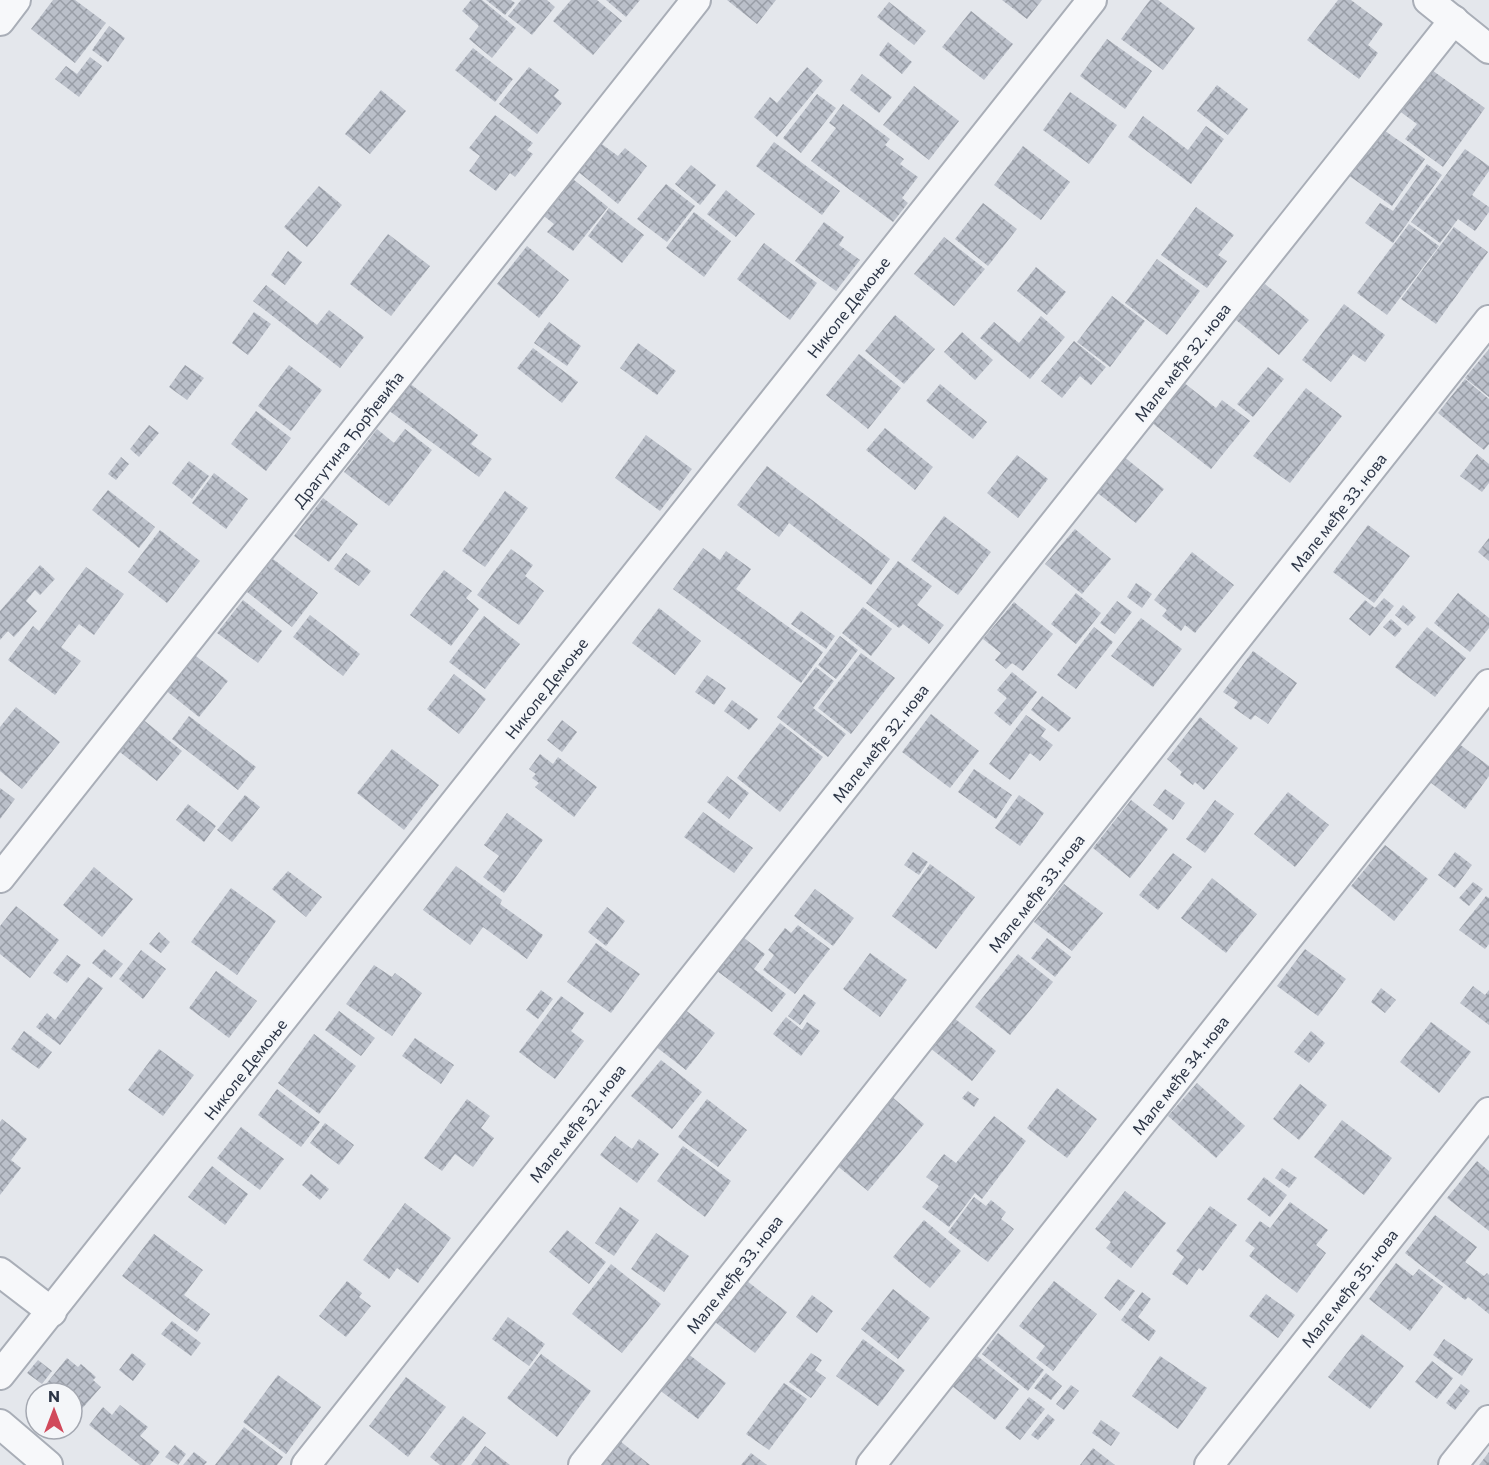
<svg xmlns="http://www.w3.org/2000/svg" width="1489" height="1465" font-family="Commissioner,sans-serif">
  <style>
    .building { fill: url(#building-cross-hatch) }
    .lines { fill: none; stroke-linecap: round; stroke-linejoin: round }
    .minor-casing { stroke: #a9aeb7; stroke-width: 32 }
    .minor { stroke: #f7f8fa; stroke-width: 28 }
    .labels { text-anchor: middle; dominant-baseline: central; stroke-width: 4.5; stroke-linejoin: round; paint-order: stroke }
    .street-label { font-size: 16px; fill: #2b3445; stroke: #f4f6f9 }
  </style>
  <defs>
    <pattern id="building-cross-hatch" width="8" height="8" patternUnits="userSpaceOnUse" patternTransform="scale(1.5)"><rect width="8" height="8" fill="#bbc0ca"/><path d="M0 0l8 8M0 8l8-8" fill="none" stroke="#989da6"/></pattern>
  </defs>
  <rect width="100%" height="100%" fill="#e4e7ec"/>
  <g class="building">
    <path d="M53,0h22l31,23 -31,40 -44,-34z"/>
    <path d="M471,0h11l34,28 -24,30 -23,-19 10,-13 -17,-15z"/>
    <path d="M486,0h25l4,3 -10,12z"/>
    <path d="M521,0h26l8,7 -23,28 -24,-19z"/>
    <path d="M571,0h26l25,21 -29,34 -40,-34z"/>
    <path d="M606,0h34l-14,17z"/>
    <path d="M727,0h49l-19,24z"/>
    <path d="M1002,0h40l-15,19z"/>
    <path d="M1150,0h8l37,28 -32,42 -42,-31z"/>
    <path d="M1338,0h13l32,24 -15,21 10,8 -19,26 -52,-39z"/>
    <path d="M889,2l37,29 -12,14 -37,-28z"/>
    <path d="M971,11l42,33 -29,36 -42,-33z"/>
    <path d="M109,26l16,12 -17,24 -16,-12z"/>
    <path d="M1107,39l45,32 -27,38 -45,-33z"/>
    <path d="M888,42l24,20 -10,12 -23,-19z"/>
    <path d="M473,48l40,31 -18,23 -40,-32z"/>
    <path d="M90,57l12,9 -23,31 -24,-18 11,-13 11,8z"/>
    <path d="M529,67l30,23 -5,6 8,7 -25,31 -38,-30z"/>
    <path d="M807,67l16,14 -46,56 -23,-20 16,-20 7,6z"/>
    <path d="M1429,68l56,40 -42,59 -38,-28 12,-15 -19,-14z"/>
    <path d="M862,74l30,23 -13,16 -29,-23z"/>
    <path d="M1217,85l31,24 -20,26 -31,-24z"/>
    <path d="M914,86l45,35 -30,39 -46,-35z"/>
    <path d="M381,90l25,21 -36,43 -25,-20z"/>
    <path d="M1070,92l47,33 -28,39 -46,-34z"/>
    <path d="M817,94l19,14 -35,45 -18,-15z"/>
    <path d="M843,104l47,35 -5,6 19,14 -4,5 18,13 -16,21 6,5 -15,19 -82,-61 25,-33 -7,-5z"/>
    <path d="M495,115l38,28 -6,7 6,4 -18,23 -5,-4 -14,18 -27,-20 11,-15 -11,-8z"/>
    <path d="M1143,116l45,34 18,-24 18,13 -33,45 -63,-47z"/>
    <path d="M1381,128l44,31 -33,47 -44,-31z"/>
    <path d="M599,142l19,14 7,-8 22,18 -29,38 -42,-34z"/>
    <path d="M774,142l66,49 -18,24 -66,-49z"/>
    <path d="M1023,146l47,36 -29,38 -47,-35z"/>
    <path d="M1465,149l24,17v5l-17,24 17,12v5l-14,19 -17,-12 -18,24 -29,-21z"/>
    <path d="M1427,164l15,11 -49,68 -28,-20 15,-20 13,8z"/>
    <path d="M691,165l25,20 -16,20 -25,-21z"/>
    <path d="M569,176l39,31 -35,44 -26,-19 7,-8 -14,-11z"/>
    <path d="M666,184l29,22 -28,36 -30,-23z"/>
    <path d="M319,186l23,19 -35,42 -23,-20z"/>
    <path d="M726,190l29,24 -19,23 -29,-23z"/>
    <path d="M983,203l34,26 -29,37 -33,-27z"/>
    <path d="M1196,207l38,28 -16,20 9,6 -20,27 -46,-33z"/>
    <path d="M609,208l35,27 -22,28 -34,-27z"/>
    <path d="M694,212l37,29 -27,36 -38,-29z"/>
    <path d="M824,222l20,15 -5,8 21,15 -24,31 -41,-30z"/>
    <path d="M1409,224l30,22 -52,69 -30,-22z"/>
    <path d="M1454,227l34,25 -52,72 -35,-25z"/>
    <path d="M388,234l42,32 -39,50 -41,-32z"/>
    <path d="M944,237l41,32 -31,37 -40,-32z"/>
    <path d="M764,243l53,40 -27,37 -53,-41z"/>
    <path d="M527,246l42,34 -30,38 -42,-34z"/>
    <path d="M288,251l14,11 -17,23 -14,-10z"/>
    <path d="M1157,259l43,32 -33,44 -42,-32z"/>
    <path d="M1036,267l30,25 -19,23 -30,-24z"/>
    <path d="M1265,284l44,36 -30,35 -43,-35z"/>
    <path d="M266,285l51,40 12,-15 35,27 -24,31 -87,-67z"/>
    <path d="M1112,296l33,25 -35,46 -33,-25z"/>
    <path d="M1344,304l41,31 -20,27 -12,-8 -22,28 -29,-22z"/>
    <path d="M254,312l17,12 -23,31 -16,-12z"/>
    <path d="M895,315l40,34 -31,35 -39,-33z"/>
    <path d="M1041,316l24,21 -35,42 -50,-41 14,-16 25,21z"/>
    <path d="M549,322l32,24 -14,20 -33,-23z"/>
    <path d="M962,332l31,28 -18,20 -31,-28z"/>
    <path d="M1074,341l32,26 -15,18 -11,-9 -18,22 -21,-17z"/>
    <path d="M638,343l38,28 -19,24 -37,-27z"/>
    <path d="M533,348l45,34 -16,21 -45,-35z"/>
    <path d="M1489,349v48l-24,-19z"/>
    <path d="M859,354l42,34 -33,41 -42,-34z"/>
    <path d="M185,365l19,13 -17,22 -18,-13z"/>
    <path d="M289,365l33,25 -31,41 -33,-25z"/>
    <path d="M1268,367l16,12 -31,38 -16,-13z"/>
    <path d="M1465,379l24,20v45l-5,6 -46,-37z"/>
    <path d="M1183,382l33,26 6,-8 28,21 -39,48 -60,-47z"/>
    <path d="M409,383l69,52 -7,9 21,15 -13,18 -91,-67z"/>
    <path d="M940,384l47,38 -14,17 -47,-38z"/>
    <path d="M1306,388l36,28 -52,67 -37,-27z"/>
    <path d="M256,411l35,27 -25,33 -35,-27z"/>
    <path d="M149,425l10,8 -20,24 -9,-8z"/>
    <path d="M885,428l48,39 -18,23 -49,-40z"/>
    <path d="M377,429l17,14 11,-14 27,21 -43,56 -45,-34z"/>
    <path d="M646,435l46,34 -32,42 -45,-33z"/>
    <path d="M1477,454l12,10v19l-7,9 -22,-16z"/>
    <path d="M1017,455l31,24 -30,39 -31,-25z"/>
    <path d="M1123,456l41,33 -28,34 -41,-32z"/>
    <path d="M121,457l8,7 -13,16 -8,-6z"/>
    <path d="M189,461l20,15 -17,23 -20,-16z"/>
    <path d="M767,466l123,93 -19,26 -82,-62 -10,14 -42,-32z"/>
    <path d="M214,473l34,26 -22,30 -34,-26z"/>
    <path d="M108,490l47,37 -16,21 -47,-38z"/>
    <path d="M505,491l23,17 -43,59 -23,-16z"/>
    <path d="M323,498l35,26 -29,38 -35,-26z"/>
    <path d="M944,516l47,36 -33,43 -47,-35z"/>
    <path d="M1368,525l42,31 -36,47 -41,-31z"/>
    <path d="M1075,529l36,30 -29,35 -37,-30z"/>
    <path d="M160,530l40,31 -33,42 -39,-31z"/>
    <path d="M1489,538v23l-11,-9z"/>
    <path d="M703,548l17,12 6,-9 25,18 -15,20 87,63 -22,31 -128,-94z"/>
    <path d="M511,549l22,16 -8,11 19,15 -25,34 -42,-30z"/>
    <path d="M1192,552l42,33 -39,48 -10,-8 -4,6 -19,-15 5,-6 -13,-10z"/>
    <path d="M346,553l25,18 -12,15 -25,-17z"/>
    <path d="M273,559l45,34 -26,34 -45,-35z"/>
    <path d="M898,561l34,25 -15,19 27,20 -15,19 -26,-20 -4,4 -33,-25z"/>
    <path d="M40,565l15,14 -15,16 -5,-5 -9,11 11,10 -23,26 -6,-6 -8,9v-29z"/>
    <path d="M86,567l38,27 -30,41 -15,-11 -18,23 20,14 -26,34 -47,-35 25,-34 6,5z"/>
    <path d="M444,570l28,21 -6,7 13,11 -28,37 -41,-31z"/>
    <path d="M1136,583l16,11 -10,14 -15,-11z"/>
    <path d="M1076,593l25,20 -25,31 -25,-20z"/>
    <path d="M1458,593l31,25v10l-19,24 -36,-29z"/>
    <path d="M1384,598l10,8 -24,30 -21,-17 16,-19 10,8z"/>
    <path d="M243,600l39,31 -24,32 -41,-30z"/>
    <path d="M1117,601l15,11 -17,22 -15,-11z"/>
    <path d="M1014,602l39,32 -30,37 -11,-8 -6,6 -11,-9 6,-7 -18,-14z"/>
    <path d="M1403,605l13,12 -8,9 -13,-11z"/>
    <path d="M863,607l29,22 -21,27 -29,-23z"/>
    <path d="M659,608l42,33 -26,34 -43,-32z"/>
    <path d="M801,611l34,25 -9,13 -35,-25z"/>
    <path d="M310,615l50,39 -17,22 -50,-39z"/>
    <path d="M484,616l36,28 -35,45 -36,-27z"/>
    <path d="M1141,618l41,31 -29,38 -42,-31z"/>
    <path d="M1391,619l11,10 -7,8 -12,-10z"/>
    <path d="M1094,627l19,15 -37,47 -19,-14z"/>
    <path d="M1427,627l39,31 -31,39 -40,-30z"/>
    <path d="M840,636l18,14 -22,29 -18,-14z"/>
    <path d="M1253,651l44,32 -29,41 -13,-9 -4,5 -17,-12 4,-6 -15,-10z"/>
    <path d="M192,653l36,28 -29,36 -35,-28z"/>
    <path d="M861,653l34,25 -44,56 -33,-26z"/>
    <path d="M816,667l18,14 -21,27 33,26 -18,23 -51,-40z"/>
    <path d="M1012,672l25,20 -27,34 -16,-13 13,-15 -10,-8z"/>
    <path d="M454,674l32,25 -27,35 -32,-25z"/>
    <path d="M707,675l19,13 -12,17 -19,-13z"/>
    <path d="M1042,696l29,22 -12,14 -28,-22z"/>
    <path d="M732,700l26,19 -9,11 -25,-19z"/>
    <path d="M16,707l44,35 -38,47 -22,-18v-44z"/>
    <path d="M931,714l48,37 -29,37 -48,-36z"/>
    <path d="M1026,715l20,14 -5,7 12,9 -13,16 -10,-8 -20,27 -21,-16z"/>
    <path d="M189,716l67,51 -18,23 -66,-51z"/>
    <path d="M1200,717l38,31 -34,42 -9,-8 -2,3 -13,-10 2,-3 -15,-13z"/>
    <path d="M141,718l41,33 -25,30 -41,-32z"/>
    <path d="M562,720l15,12 -15,20 -15,-12z"/>
    <path d="M780,723l43,34 -43,55 -43,-34z"/>
    <path d="M1455,741l34,25v10l-24,33 -39,-30z"/>
    <path d="M392,749l47,36 -35,45 -47,-37z"/>
    <path d="M540,754l13,10 5,-7 39,30 -23,30 -39,-30 4,-4 -7,-5 4,-4 -7,-5z"/>
    <path d="M974,769l38,26 -16,24 -38,-27z"/>
    <path d="M727,776l22,17 -20,26 -22,-17z"/>
    <path d="M0,788l15,11 -15,20z"/>
    <path d="M1165,789l20,14 -12,17 -20,-15z"/>
    <path d="M1288,792l41,33 -34,42 -41,-33z"/>
    <path d="M245,795l15,12 -28,35 -15,-12z"/>
    <path d="M1019,795l25,18 -24,33 -25,-18z"/>
    <path d="M1131,800l37,29 -38,49 -37,-30z"/>
    <path d="M1215,800l19,14 -29,39 -19,-14z"/>
    <path d="M188,804l28,22 -12,16 -28,-22z"/>
    <path d="M703,812l50,36 -19,25 -50,-36z"/>
    <path d="M507,813l36,27 -39,53 -21,-16 16,-21 -15,-11z"/>
    <path d="M1385,845l43,34 -34,42 -43,-35z"/>
    <path d="M913,852l15,10 -9,13 -15,-10z"/>
    <path d="M1455,852l17,13 -17,23 -17,-13z"/>
    <path d="M1173,853l19,14 -34,43 -19,-15z"/>
    <path d="M930,864l45,33 -39,52 -44,-33z"/>
    <path d="M456,866l46,34 -2,4 43,31 -16,24 -44,-32 -13,18 -47,-35z"/>
    <path d="M94,867l39,32 -31,38 -39,-32z"/>
    <path d="M288,871l34,26 -16,20 -34,-28z"/>
    <path d="M1212,878l45,36 -31,39 -45,-35z"/>
    <path d="M1473,882l10,7 -14,17 -10,-8z"/>
    <path d="M1064,884l39,29 -31,38 -38,-29z"/>
    <path d="M231,888l45,33 -39,54 -46,-33z"/>
    <path d="M815,889l39,29 -21,28 -39,-30z"/>
    <path d="M1486,896l3,2v46l-4,5 -26,-19z"/>
    <path d="M16,906l43,34 -29,38 -30,-24v-28z"/>
    <path d="M607,907l18,14 -19,25 -18,-14z"/>
    <path d="M798,925l32,24 -35,45 -32,-24 11,-15 -6,-5 17,-22 6,5z"/>
    <path d="M735,931l30,23 -11,15 32,25 -14,18 -63,-47z"/>
    <path d="M159,932l11,10 -9,11 -12,-9z"/>
    <path d="M1047,938l24,19 -16,20 -24,-19z"/>
    <path d="M596,943l44,31 -29,39 -44,-31z"/>
    <path d="M104,949l19,15 -12,14 -19,-15z"/>
    <path d="M1305,949l41,30 -28,37 -41,-30z"/>
    <path d="M141,950l25,19 -23,30 -24,-20z"/>
    <path d="M870,953l37,27 -27,37 -37,-28z"/>
    <path d="M1018,954l35,28 -43,53 -35,-28z"/>
    <path d="M67,955l14,10 -14,18 -14,-10z"/>
    <path d="M374,965l18,12 3,-4 27,20 -30,43 -46,-32z"/>
    <path d="M216,971l41,30 -28,37 -40,-30z"/>
    <path d="M88,977l15,11 -43,57 -24,-18 11,-14 8,7z"/>
    <path d="M1473,986l12,9 4,-5v35l-29,-22z"/>
    <path d="M1381,988l15,12 -11,13 -14,-11z"/>
    <path d="M541,990l12,9 -15,20 -12,-9z"/>
    <path d="M804,994l12,9 -16,22 -12,-9z"/>
    <path d="M561,996l23,17 -13,18 13,10 -29,38 -36,-27z"/>
    <path d="M684,1009l31,24 -29,37 -31,-24z"/>
    <path d="M339,1011l36,27 -14,18 -36,-26z"/>
    <path d="M786,1017l16,13 5,-8 13,9 -19,25 -28,-22z"/>
    <path d="M954,1018l42,33 -24,30 -42,-33z"/>
    <path d="M1431,1022l40,30 -32,41 -39,-31z"/>
    <path d="M24,1031l28,21 -13,17 -28,-20z"/>
    <path d="M1311,1031l14,12 -16,20 -15,-11z"/>
    <path d="M314,1034l42,32 -37,48 -41,-31z"/>
    <path d="M415,1038l39,27 -13,19 -39,-28z"/>
    <path d="M159,1049l35,26 -31,41 -35,-26z"/>
    <path d="M661,1060l41,32 -30,37 -41,-33z"/>
    <path d="M1197,1083l48,43 -29,32 -48,-42z"/>
    <path d="M1300,1084l27,21 -28,35 -26,-21z"/>
    <path d="M1057,1088l40,31 -30,39 -40,-30z"/>
    <path d="M277,1089l43,33 -19,25 -43,-32z"/>
    <path d="M968,1091l11,8 -5,8 -12,-9z"/>
    <path d="M891,1096l33,28 -56,67 -33,-27z"/>
    <path d="M467,1099l23,17 -9,12 13,10 -21,29 -18,-13 -13,17 -18,-13z"/>
    <path d="M707,1099l40,31 -29,37 -40,-30z"/>
    <path d="M994,1116l32,25 -44,58 -7,-6 -26,34 -27,-20 17,-21 -13,-9 18,-23 12,9z"/>
    <path d="M2,1119l25,20 -16,21 10,8 -21,27v-73z"/>
    <path d="M1342,1120l50,38 -28,37 -50,-38z"/>
    <path d="M325,1123l29,22 -15,20 -29,-22z"/>
    <path d="M241,1127l43,32 -24,31 -43,-32z"/>
    <path d="M615,1136l17,13 7,-10 20,15 -22,29 -37,-28z"/>
    <path d="M683,1146l48,35 -26,36 -48,-36z"/>
    <path d="M1477,1161l12,10v60l-42,-33z"/>
    <path d="M212,1166l36,28 -23,31 -37,-28z"/>
    <path d="M1282,1168l15,10 -8,10 -14,-10z"/>
    <path d="M311,1174l18,15 -9,11 -18,-15z"/>
    <path d="M1264,1177l23,18 -17,22 -23,-18z"/>
    <path d="M1125,1191l41,32 -35,45 -25,-20 5,-6 -16,-13z"/>
    <path d="M974,1197l12,9 5,-6 15,12 -5,7 13,10 -26,33 -40,-30z"/>
    <path d="M1290,1202l38,28 -12,15 10,8 -29,40 -48,-37 6,-8 -10,-7 15,-20 10,7z"/>
    <path d="M405,1203l46,35 -33,45 -21,-15 -8,11 -26,-19z"/>
    <path d="M1210,1206l27,19 -34,46 -4,-3 -12,17 -15,-11 12,-17 -8,-6z"/>
    <path d="M620,1207l19,13 -25,36 -19,-13z"/>
    <path d="M1435,1215l42,32 -12,15 19,14 3,-3 2,2v39l-21,-17 -3,3 -60,-47z"/>
    <path d="M924,1220l37,31 -31,37 -37,-31z"/>
    <path d="M567,1230l39,32 -17,22 -40,-32z"/>
    <path d="M656,1233l33,23 -25,36 -33,-23z"/>
    <path d="M154,1234l49,36 -19,25 26,19 -13,18 -75,-56z"/>
    <path d="M1396,1263l17,13 6,-7 24,18 -33,44 -41,-32z"/>
    <path d="M611,1264l50,40 -39,49 -50,-39z"/>
    <path d="M1118,1279l17,12 -15,20 -16,-13z"/>
    <path d="M347,1281l15,12 -3,4 12,9 -25,31 -27,-21z"/>
    <path d="M747,1281l40,31 -32,41 -40,-31z"/>
    <path d="M1054,1281l43,33 -44,57 -17,-13 9,-12 -26,-20z"/>
    <path d="M893,1289l37,29 -32,41 -37,-30z"/>
    <path d="M1142,1292l9,7 -13,18 18,14 -7,10 -28,-21z"/>
    <path d="M1266,1294l29,21 -17,23 -29,-22z"/>
    <path d="M812,1295l21,16 -16,22 -21,-16z"/>
    <path d="M508,1317l37,27 -16,22 -37,-27z"/>
    <path d="M172,1321l29,22 -10,13 -30,-22z"/>
    <path d="M998,1333l46,37 -16,21 -46,-37z"/>
    <path d="M1362,1334l42,32 -34,43 -42,-32z"/>
    <path d="M863,1339l42,31 -27,36 -42,-30z"/>
    <path d="M1444,1339l29,20 -11,17 -29,-21z"/>
    <path d="M132,1353l14,11 -13,17 -14,-11z"/>
    <path d="M687,1353l39,30 -28,36 -40,-30z"/>
    <path d="M811,1353l11,7 -7,10 11,8 -15,20 -22,-16z"/>
    <path d="M541,1354l50,37 -34,46 -50,-39z"/>
    <path d="M976,1355l43,34 -24,31 -43,-34z"/>
    <path d="M1160,1356l47,32 -29,41 -46,-33z"/>
    <path d="M67,1358l11,9 3,-3 15,13 -3,3 8,7 -21,24 -8,-6v-12h-14l-12,-9z"/>
    <path d="M38,1360l14,11 -10,13 -15,-11z"/>
    <path d="M1432,1361l21,17 -16,21 -22,-17z"/>
    <path d="M1046,1373l16,13 -11,14 -17,-12z"/>
    <path d="M278,1375l43,32 -35,47 -43,-32z"/>
    <path d="M406,1377l40,30 -38,50 -39,-31z"/>
    <path d="M784,1383l23,16 -38,51 -23,-16z"/>
    <path d="M1461,1384l9,7 -15,19 -9,-7z"/>
    <path d="M1071,1385l8,6 -15,19 -8,-6z"/>
    <path d="M1029,1397l16,12 -25,31 -15,-12z"/>
    <path d="M120,1405l28,22 -8,9 20,16 -10,13h-10l-51,-40 14,-18 9,8z"/>
    <path d="M1048,1414l7,6 -17,20 -7,-5z"/>
    <path d="M463,1416l23,17 -25,32h-21l-10,-8z"/>
    <path d="M1101,1420l19,13 -9,13 -19,-13z"/>
    <path d="M244,1427l39,30 -6,8h-62z"/>
    <path d="M615,1437l35,28h-57z"/>
    <path d="M175,1445l11,9 -8,11 -13,-8z"/>
    <path d="M485,1446l25,19h-39z"/>
    <path d="M1093,1448l22,17h-35z"/>
    <path d="M194,1452l13,10 -3,3h-21z"/>
    <path d="M1489,1452v13h-10z"/>
    <path d="M751,1453l16,12h-26z"/>
  </g>
  <g class="lines">
    <defs>
      <g id="minor">
        <path d="M1428,0l61,49"/>
        <path d="M0,21l16,-21"/>
        <path d="M0,878l696,-878"/>
        <path d="M0,1272l52,40"/>
        <path d="M0,1375l1092,-1375"/>
        <path d="M0,1424l48,41"/>
        <path d="M306,1465l1148,-1445"/>
        <path d="M583,1465l906,-1145"/>
        <path d="M871,1465l618,-781"/>
        <path d="M1209,1465l280,-353"/>
        <path d="M1453,1465l36,-45"/>
      </g>
    </defs>
    <use href="#minor" class="minor-casing"/>
    <use href="#minor" class="minor"/>
  </g>
  <g class="labels">
    <g class="street-label">
      <text transform="translate(848 307) rotate(-52)">Николе Демоње</text>
      <text transform="translate(1182 362) rotate(-52)">Мале међе 32. нова</text>
      <text transform="translate(348 439) rotate(-52)">Драгутина Ђорђевића</text>
      <text transform="translate(1338 512) rotate(-52)">Мале међе 33. нова</text>
      <text transform="translate(546 688) rotate(-52)">Николе Демоње</text>
      <text transform="translate(880 743) rotate(-52)">Мале међе 32. нова</text>
      <text transform="translate(1036 893) rotate(-52)">Мале међе 33. нова</text>
      <text transform="translate(245 1069) rotate(-52)">Николе Демоње</text>
      <text transform="translate(1180 1075) rotate(-52)">Мале међе 34. нова</text>
      <text transform="translate(577 1123) rotate(-52)">Мале међе 32. нова</text>
      <text transform="translate(734 1274) rotate(-52)">Мале међе 33. нова</text>
      <text transform="translate(1349 1288) rotate(-52)">Мале међе 35. нова</text>
    </g>
  </g>
  <g transform="translate(54 1411)"><circle r="28" fill="#f4f6f9" stroke="#a4a8b1" stroke-width="1.5"/>
  <path d="M0-4.5L10 22L0 15L-10 22Z" fill="#d1495b"/>
  <text y="-9" font-size="16" font-weight="bold" text-anchor="middle" fill="#2b3445">N</text>
  </g>
</svg>
